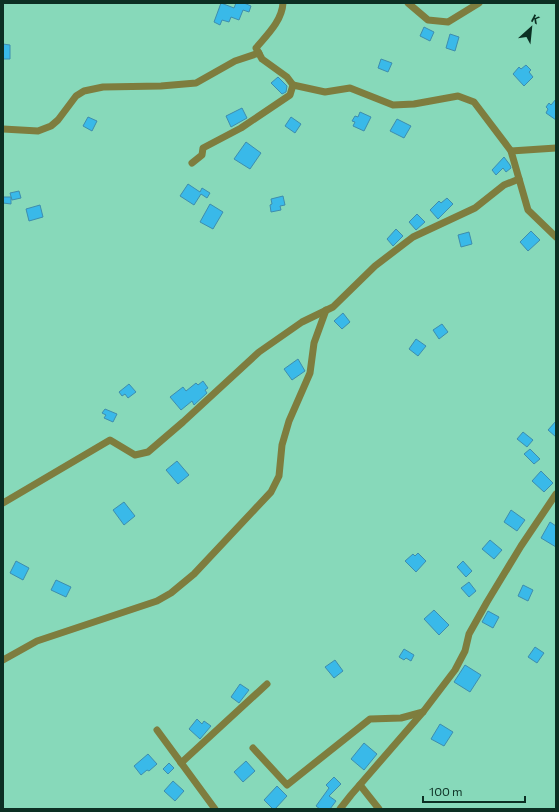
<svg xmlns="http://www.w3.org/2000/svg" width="559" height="812" font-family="Commissioner,sans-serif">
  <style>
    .building { fill: #39b9e9; stroke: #3e8dae }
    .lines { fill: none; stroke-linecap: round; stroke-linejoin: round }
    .minor { stroke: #7e7d3e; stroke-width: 7 }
  </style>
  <rect width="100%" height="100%" fill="#87d9ba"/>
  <g class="building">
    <path d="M221,3l13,5 2,-5h8l7,3 -2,6 -6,-2 -4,10 -8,-3 -2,5 -7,-2 -2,5 -6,-3z"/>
    <path d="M424,27l10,5 -4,9 -10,-5z"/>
    <path d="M450,34l9,3 -4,14 -9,-3z"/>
    <path d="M3,44l7,1v14h-7z"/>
    <path d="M381,59l11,4 -4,9 -10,-4z"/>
    <path d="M526,65l5,5 -2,2 4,5 -9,9 -11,-12 6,-7 2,2z"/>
    <path d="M278,77l9,9 -1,6 -4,2 -11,-11z"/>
    <path d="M556,99v21l-10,-7 2,-4 -2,-2 3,-4 2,2z"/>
    <path d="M242,108l5,10 -16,9 -5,-11z"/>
    <path d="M360,112l11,5 -7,14 -11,-5 2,-4 -3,-1 3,-5 3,1z"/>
    <path d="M88,117l9,4 -5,10 -9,-5z"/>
    <path d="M291,117l10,7 -6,9 -10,-7z"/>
    <path d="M397,119l14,7 -7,12 -14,-7z"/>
    <path d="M246,142l15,11 -11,16 -16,-10z"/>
    <path d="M504,157l6,8 1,3 -5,4 -3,-4 -7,7 -4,-5z"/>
    <path d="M188,184l12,8 2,-4 8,5 -3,5 -6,-4 -7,11 -14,-9z"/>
    <path d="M19,191l2,7 -9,2 -2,-7z"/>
    <path d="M283,196l2,9 -5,1 1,4 -10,2 -1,-7 2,-1 -1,-5z"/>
    <path d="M3,197h8v7l-8,-1z"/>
    <path d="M447,198l6,6 -15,15 -8,-9 9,-9 2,2z"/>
    <path d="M210,204l13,8 -10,17 -13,-7z"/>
    <path d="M40,205l3,12 -14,4 -3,-12z"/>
    <path d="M417,214l8,8 -9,8 -7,-8z"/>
    <path d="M396,229l7,7 -10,10 -6,-7z"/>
    <path d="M531,231l9,9 -12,11 -8,-9z"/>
    <path d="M469,232l3,12 -11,3 -3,-12z"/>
    <path d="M343,313l7,9 -8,7 -8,-8z"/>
    <path d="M442,324l6,8 -9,7 -6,-9z"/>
    <path d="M416,339l10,7 -8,10 -9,-7z"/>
    <path d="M298,359l7,12 -13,9 -8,-11z"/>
    <path d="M203,381l5,7 -3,2 2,3 -13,12 -2,-4 -11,9 -11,-13 13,-10 3,4 10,-8 2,2z"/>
    <path d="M129,384l7,8 -8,6 -3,-4 -3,2 -3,-4z"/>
    <path d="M105,409l12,5 -4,8 -9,-4 2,-3 -4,-2z"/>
    <path d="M556,421v16l-8,-7z"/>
    <path d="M523,432l10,8 -6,7 -10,-8z"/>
    <path d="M530,449l10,10 -6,5 -10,-10z"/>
    <path d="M177,461l12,14 -11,9 -12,-14z"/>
    <path d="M541,471l12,12 -9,9 -12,-11z"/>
    <path d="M124,502l11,14 -11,9 -11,-15z"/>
    <path d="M511,510l14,10 -8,11 -13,-9z"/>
    <path d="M550,522l6,4v21l-15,-9z"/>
    <path d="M490,540l12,10 -8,9 -12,-10z"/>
    <path d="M418,553l8,8 -10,11 -11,-11 8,-7 2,2z"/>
    <path d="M16,561l13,7 -6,12 -13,-7z"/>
    <path d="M463,561l9,10 -6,6 -9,-10z"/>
    <path d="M56,580l15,7 -5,10 -15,-7z"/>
    <path d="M469,582l7,9 -7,6 -8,-9z"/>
    <path d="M523,585l10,5 -5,11 -10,-5z"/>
    <path d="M434,610l15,15 -10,10 -15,-16z"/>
    <path d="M488,611l11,6 -6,11 -11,-6z"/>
    <path d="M535,647l9,6 -7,10 -9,-6z"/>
    <path d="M404,649l10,6 -3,6 -5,-3 -2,2 -5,-3z"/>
    <path d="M335,660l8,11 -9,7 -9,-11z"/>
    <path d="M465,665l16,10 -11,17 -16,-10z"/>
    <path d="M240,684l9,6 -10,13 -8,-6z"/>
    <path d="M197,719l5,5 2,-3 7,5 -11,13 -11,-10z"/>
    <path d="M440,724l13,8 -9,14 -13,-7z"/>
    <path d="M364,743l13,11 -13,16 -13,-11z"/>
    <path d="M148,754l9,10 -8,7 -2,-1 -6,5 -7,-9z"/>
    <path d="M246,761l9,10 -12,11 -9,-10z"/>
    <path d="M169,763l5,5 -6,6 -5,-5z"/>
    <path d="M334,777l7,7 -12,12 7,5 -6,8h-10l-4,-3 13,-18 -3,-3z"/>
    <path d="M173,781l11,10 -9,10 -11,-10z"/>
    <path d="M277,786l10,10 -12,13h-2l-9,-9z"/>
  </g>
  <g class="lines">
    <g class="minor">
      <path d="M408,3l20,17 20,2 31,-19"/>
      <path d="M293,85l32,7 25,-4 43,17 21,-1 44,-8 16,6 37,49 17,59 28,27"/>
      <path d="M3,129l35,2 13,-5 7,-6 18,-24 8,-5 19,-4 58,-1 35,-3 39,-22 24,-8"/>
      <path d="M511,151l45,-3"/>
      <path d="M192,163l10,-8 1,-7 38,-20 49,-33 3,-10 -6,-8 -25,-18 -6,-11c11,-13 26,-27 27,-45"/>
      <path d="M3,503l107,-63 25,15 13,-3 35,-30 76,-70 43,-30 31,-15 42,-41 38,-29 62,-29 29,-23 15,-6"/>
      <path d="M3,660l34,-19 120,-40 14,-8 23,-19 77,-82 8,-16 3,-31 7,-24 21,-48 4,-30 12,-33"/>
      <path d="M157,730l58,79"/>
      <path d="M253,748l34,37 83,-66 31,-1 22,-6"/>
      <path d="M181,763l86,-79"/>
      <path d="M360,785l19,24"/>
      <path d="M340,809l11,-14 72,-83 32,-42 10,-19 4,-17 18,-32 34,-56 35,-52"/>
    </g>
  </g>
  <rect width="559" height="812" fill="none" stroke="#0c2f23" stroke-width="8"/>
  <g transform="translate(531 28) rotate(27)" stroke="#87d9ba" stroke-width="3" paint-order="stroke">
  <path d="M0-3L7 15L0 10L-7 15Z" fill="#0c2f23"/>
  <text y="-6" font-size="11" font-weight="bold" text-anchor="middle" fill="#0c2f23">K</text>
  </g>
  <path d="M423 796v6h102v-6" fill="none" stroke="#0c2f23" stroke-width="2"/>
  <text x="429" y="796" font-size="12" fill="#0c2f23" stroke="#87d9ba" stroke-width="3" paint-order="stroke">100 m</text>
</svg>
